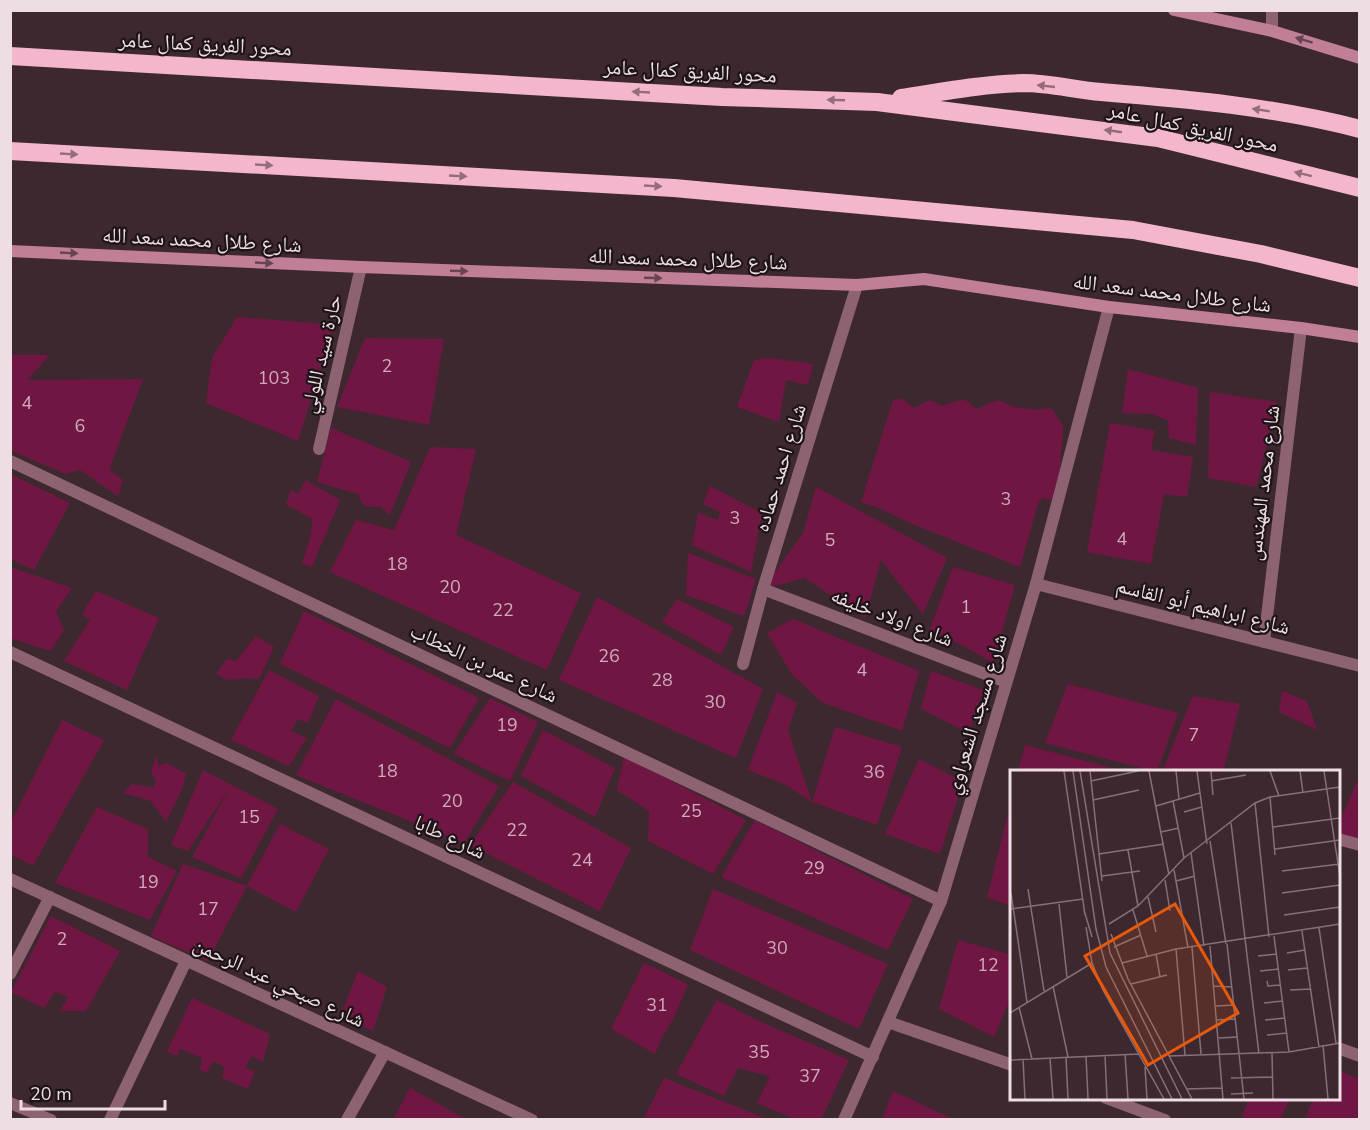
<svg xmlns="http://www.w3.org/2000/svg" width="1370" height="1130" font-family="'Nunito Sans','Noto Naskh Arabic',sans-serif">
  <style>
    .building { fill: #701643 }
    .lines { fill: none; stroke-linecap: round; stroke-linejoin: round }
    .street { stroke: #8d6372; stroke-width: 12 }
    .secondary { stroke: #c17e97; stroke-width: 12 }
    .highway { stroke: #f4b6cc; stroke-width: 18 }
    .oneway { fill: #674451 }
    .oneway2 { fill: #946d7b }
    .labels { text-anchor: middle; dominant-baseline: central; stroke-width: 4.5; stroke-linejoin: round; paint-order: stroke }
    .number-label { font-size: 18px; fill: #ceacbb }
    .street-label { font-size: 21px; fill: #eddee3; stroke: #1e1418 }
    .inset-road { fill: none; stroke: #847178; stroke-width: 1.5 }
    .view { fill: #e8590c; fill-opacity: 0.15; stroke: #e8590c; stroke-width: 3 }
    .inset-edge { fill: none; stroke: #eddee3; stroke-width: 3 }
  </style>
  <rect width="100%" height="100%" fill="#3e2830"/>
  <g class="building">
    <path d="M237,317l88,7 7,8 -34,109 -92,-38 6,-45z"/>
    <path d="M365,338l79,1 -15,86 -92,-18z"/>
    <path d="M10,355h40l-23,25 116,-1 -34,91 14,10 -5,16 -38,-26 -15,4 -55,-24z"/>
    <path d="M770,358l43,6 -5,21 -22,-5 -7,42 -42,-15 17,-47z"/>
    <path d="M1128,369l70,19 -2,57 -27,-7 -1,-17 -16,-7 -30,-1z"/>
    <path d="M1210,392l67,10 -21,85 -48,-9z"/>
    <path d="M903,399l11,9 16,-8 12,6 22,-7 13,10 21,-9 16,7 21,3 16,-2 12,17 -3,47 -7,28 -11,-2 -4,6 -18,63 -110,-44 -31,-15 -18,-6 32,-102z"/>
    <path d="M1110,423l45,8 -4,19 42,7 -6,40 -23,-3 -13,70 -64,-12z"/>
    <path d="M331,428l80,34 -21,53 -9,-8h-13l-6,-4 -4,-9 -41,-12z"/>
    <path d="M430,447l46,2 -20,86 125,58 -34,77 -217,-98 26,-52 38,10z"/>
    <path d="M10,474l60,29 -36,67 -24,-11z"/>
    <path d="M306,480l34,20 -28,67 -10,-3 9,-29 1,-16 -26,-15 5,-14 7,4z"/>
    <path d="M710,486l52,27 -11,59 -59,-27 6,-32 20,7 2,-8 -17,-8z"/>
    <path d="M816,487l131,71 -24,56 -42,-54 -16,58 -60,-40 -42,11 40,-56z"/>
    <path d="M688,553l68,26 -12,37 -58,-21z"/>
    <path d="M10,567l62,21 -16,23 8,20 -14,20 -40,-13z"/>
    <path d="M953,567l62,18 -22,78 -33,-19 -31,-13z"/>
    <path d="M96,591l63,27 -32,72 -63,-29 26,-41 -8,-6z"/>
    <path d="M597,597l166,92 -27,69 -177,-78z"/>
    <path d="M677,599l57,28 -13,28 -59,-33z"/>
    <path d="M304,611l175,87 -29,50 -170,-84z"/>
    <path d="M793,619l126,52 -17,60 -81,-29 -30,-29 -24,-40z"/>
    <path d="M256,636l18,11 -15,32 -14,-1 -18,2 -11,-6 11,-15 9,2z"/>
    <path d="M269,670l50,26 -11,27 -10,-4 -7,12 16,7 -18,28 -58,-26z"/>
    <path d="M931,671l52,19 -14,43 -48,-24z"/>
    <path d="M1068,684l110,29 -21,59 -112,-29z"/>
    <path d="M1282,691l25,10 10,29 -38,-18z"/>
    <path d="M777,692l20,11 -9,27 24,72 23,-75 67,20 -25,78 -65,-23 -28,-18 -36,-14z"/>
    <path d="M1193,696l47,8 -17,68h-61z"/>
    <path d="M490,698l48,24 -28,59 -56,-27z"/>
    <path d="M336,699l163,87 -35,57 -168,-68z"/>
    <path d="M62,720l42,20 -71,126 -23,-12v-30z"/>
    <path d="M543,730l72,38 -20,49 -74,-41z"/>
    <path d="M1025,745l98,26v1h-105z"/>
    <path d="M157,754l1,12 9,-3 19,11 -4,15 -16,33 -15,-21 -28,-8 9,-9 22,4 2,-7 -5,-9z"/>
    <path d="M624,756l122,64 -33,54 -65,-33 1,-30 -32,-21z"/>
    <path d="M919,759l44,23 -23,72 -55,-20z"/>
    <path d="M203,770l75,39 -37,69 -49,-21 37,-68 -41,62 -17,-6z"/>
    <path d="M1360,775v69l-22,-7v-12z"/>
    <path d="M513,782l118,66 -31,63 -130,-66z"/>
    <path d="M1011,802l1,1v103l-25,-8z"/>
    <path d="M97,807l51,22v28l29,14 -27,49 -95,-37z"/>
    <path d="M755,820l158,79 -25,51 -167,-73z"/>
    <path d="M280,824l49,25 -33,63 -49,-26z"/>
    <path d="M183,864l64,22 -39,75 -57,-25z"/>
    <path d="M713,889l175,75 -29,65 -169,-79z"/>
    <path d="M51,916l69,35 -34,60h-26l8,-14 -13,-5 -11,16 -33,-16z"/>
    <path d="M958,940l54,15v40l-18,42 -55,-28z"/>
    <path d="M644,963l44,21 -14,34 -11,17 -8,19 -44,-25z"/>
    <path d="M358,971l29,16 -14,44 -32,-16z"/>
    <path d="M192,998l78,36 -7,28 -11,-6 -7,12 10,3 -7,18 -26,-11 2,-11 -11,-6 -6,12 -7,-3 2,-12 -22,-9 -3,7 -10,-4z"/>
    <path d="M717,1000l46,23 86,37 -28,60h-24l-40,-17 13,-27 -32,-8 -14,28 -48,-22z"/>
    <path d="M1338,1071l22,8v41h-55l8,-22h25z"/>
    <path d="M664,1078l103,41v1h-124z"/>
    <path d="M410,1088l50,28 13,4h-80z"/>
    <path d="M893,1091l62,29h-73z"/>
    <path d="M1249,1098h41l-10,22h-29l-9,-3z"/>
  </g>
  <g class="lines">
    <g class="street">
      <path d="M1272,31v-21"/>
      <path d="M319,449l42,-182"/>
      <path d="M10,461l931,440"/>
      <path d="M1036,584l324,82"/>
      <path d="M763,589l243,93"/>
      <path d="M1264,642l37,-314"/>
      <path d="M10,652l863,405"/>
      <path d="M743,664l20,-75 94,-304"/>
      <path d="M1338,839l22,6"/>
      <path d="M10,879l522,241"/>
      <path d="M10,974l40,-77"/>
      <path d="M888,1022l124,43"/>
      <path d="M1338,1048l22,8"/>
      <path d="M1106,1098l59,22"/>
      <path d="M10,1103l41,17"/>
      <path d="M110,1120l76,-159"/>
      <path d="M347,1120l38,-68"/>
      <path d="M844,1120l97,-219 95,-317 73,-277"/>
    </g>
    <g class="secondary">
      <path d="M1174,10l98,21 88,27"/>
      <path d="M10,251l351,16 496,18 67,-6 185,28 192,21 59,9"/>
    </g>
    <g class="highway">
      <path d="M10,56l712,41 155,5 281,36 202,50"/>
      <path d="M901,98c40,-6 81,-14 123,-15 25,0 52,7 77,9 87,7 174,15 259,37"/>
      <path d="M10,151l664,37 459,42 128,24 99,24"/>
    </g>
  </g>
  <defs><path id="oneway-solid" d="M-6-.8H1V-3.2L6.5 0L1 3.2V.8H-6Z" transform="scale(1.5)"/></defs>
  <g class="oneway">
    <use href="#oneway-solid" transform="translate(1304 40) rotate(-163)"/>
    <use href="#oneway-solid" transform="translate(69 253) rotate(3)"/>
    <use href="#oneway-solid" transform="translate(264 263) rotate(3)"/>
    <use href="#oneway-solid" transform="translate(459 271) rotate(2)"/>
    <use href="#oneway-solid" transform="translate(653 278) rotate(2)"/>
  </g>
  <g class="oneway2">
    <use href="#oneway-solid" transform="translate(1046 86) rotate(-174)"/>
    <use href="#oneway-solid" transform="translate(641 92) rotate(-177)"/>
    <use href="#oneway-solid" transform="translate(836 100) rotate(-178)"/>
    <use href="#oneway-solid" transform="translate(1261 110) rotate(-171)"/>
    <use href="#oneway-solid" transform="translate(1113 131) rotate(-172)"/>
    <use href="#oneway-solid" transform="translate(69 154) rotate(3)"/>
    <use href="#oneway-solid" transform="translate(264 165) rotate(3)"/>
    <use href="#oneway-solid" transform="translate(1303 174) rotate(-166)"/>
    <use href="#oneway-solid" transform="translate(458 176) rotate(3)"/>
    <use href="#oneway-solid" transform="translate(653 186) rotate(3)"/>
  </g>
  <g class="labels">
    <g class="number-label">
      <text x="387" y="366">2</text>
      <text x="274" y="378">103</text>
      <text x="27" y="403">4</text>
      <text x="80" y="426">6</text>
      <text x="1006" y="499">3</text>
      <text x="735" y="518">3</text>
      <text x="1122" y="539">4</text>
      <text x="830" y="540">5</text>
      <text x="397" y="564">18</text>
      <text x="450" y="587">20</text>
      <text x="966" y="607">1</text>
      <text x="503" y="610">22</text>
      <text x="609" y="656">26</text>
      <text x="862" y="670">4</text>
      <text x="662" y="680">28</text>
      <text x="715" y="702">30</text>
      <text x="507" y="725">19</text>
      <text x="1194" y="735">7</text>
      <text x="387" y="771">18</text>
      <text x="874" y="772">36</text>
      <text x="452" y="801">20</text>
      <text x="691" y="811">25</text>
      <text x="249" y="817">15</text>
      <text x="517" y="830">22</text>
      <text x="582" y="860">24</text>
      <text x="814" y="868">29</text>
      <text x="148" y="882">19</text>
      <text x="208" y="909">17</text>
      <text x="62" y="939">2</text>
      <text x="777" y="948">30</text>
      <text x="988" y="965">12</text>
      <text x="657" y="1005">31</text>
      <text x="759" y="1052">35</text>
      <text x="810" y="1076">37</text>
    </g>
    <g class="street-label">
      <text transform="translate(205 44) rotate(3)">محور الفريق كمال عامر</text>
      <text transform="translate(690 71) rotate(3)">محور الفريق كمال عامر</text>
      <text transform="translate(1193 127) rotate(12)">محور الفريق كمال عامر</text>
      <text transform="translate(202 240) rotate(3)">شارع طلال محمد سعد الله</text>
      <text transform="translate(688 259) rotate(2)">شارع طلال محمد سعد الله</text>
      <text transform="translate(1172 293) rotate(7)">شارع طلال محمد سعد الله</text>
      <text transform="translate(321 354) rotate(-77)">حارة سيد اللولي</text>
      <text transform="translate(780 468) rotate(-73)">شارع احمد حماده</text>
      <text transform="translate(1263 483) rotate(-83)">شارع محمد المهندس</text>
      <text transform="translate(1203 606) rotate(14)">شارع ابراهيم أبو القاسم</text>
      <text transform="translate(892 617) rotate(21)">شارع اولاد خليفه</text>
      <text transform="translate(484 663) rotate(25)">شارع عمر بن الخطاب</text>
      <text transform="translate(976 714) rotate(-73)">شارع مسجد الشعراوي</text>
      <text transform="translate(450 837) rotate(25)">شارع طابا</text>
      <text transform="translate(279 982) rotate(25)">شارع صبحي عبد الرحمن</text>
    </g>
  </g>
  <g transform="translate(1010 770)">
    <rect width="330" height="330" fill="#3e2830"/>
    <path class="inset-road" d="M54,1l21,144M63,1l23,158 10,38 66,132M70,1l30,182 72,146M80,1l12,110M139,1l20,104M166,1l3,28M187,1l10,73M201,1l2,24M260,1l9,25M290,1l3,22M314,1l16,106M81,11l47,-10M201,11l35,-6M260,27l5,58M83,30l46,-10M163,31l11,57M245,33l14,134M146,36l44,-13M174,42l18,-5M221,53l28,231M263,57l67,-9M151,62l18,-4M200,71l16,103M265,79l65,-9M118,80l10,56M181,83l13,93M89,84l65,-10M164,100l14,78M272,101l58,-7M92,106l38,-5M155,110l5,31M166,111l19,-5M18,119l16,102M1,123l16,109M272,123l58,-8M138,127l8,35M49,134l8,73M1,139l72,-10M74,140l8,27M123,140l14,46M274,145l56,-8M99,154l29,-18 46,-48 71,-55 15,-6 70,-10M76,157l6,36 11,27 61,109M309,158l17,115M292,161l17,116M101,164l17,45 64,120M264,166l15,116M217,174l17,155M200,176l13,153M104,177l27,-12M182,177l9,107M166,179l9,106M277,183l18,-3M146,184l4,23M248,186l19,-2M112,193l54,-14 164,-25M278,200l19,-2M250,201l19,-2M257,211l1,5 13,-1M121,214l36,-9M43,216l15,71M204,216l18,1M280,220l21,-1M254,233l19,-2M206,236l18,-1M9,237l13,52M0,243l82,-50M207,250l19,-1M255,250l20,-2M257,265l20,-2M209,268l19,-1M313,275l5,54M262,283l1,46M115,284l3,45M95,285l2,44M76,286l2,43M159,286l120,-4 51,-9M56,287l2,42M40,288l3,41M13,289l2,40M0,290l129,-6M135,297l2,32M221,308l41,-1M176,319l36,-1M221,324l22,-1"/>
    <path class="view" d="M165,134l63,109 -90,52 -63,-109z"/>
    <rect width="330" height="330" class="inset-edge"/>
  </g>
  <rect width="1370" height="1130" fill="none" stroke="#eddee3" stroke-width="24"/>
  <path d="M21 1100v9h144v-9" fill="none" stroke="#eddee3" stroke-width="3"/>
  <text x="30" y="1100" font-size="18" fill="#eddee3" stroke="#1e1418" stroke-width="4.5" paint-order="stroke">20 m</text>
</svg>
